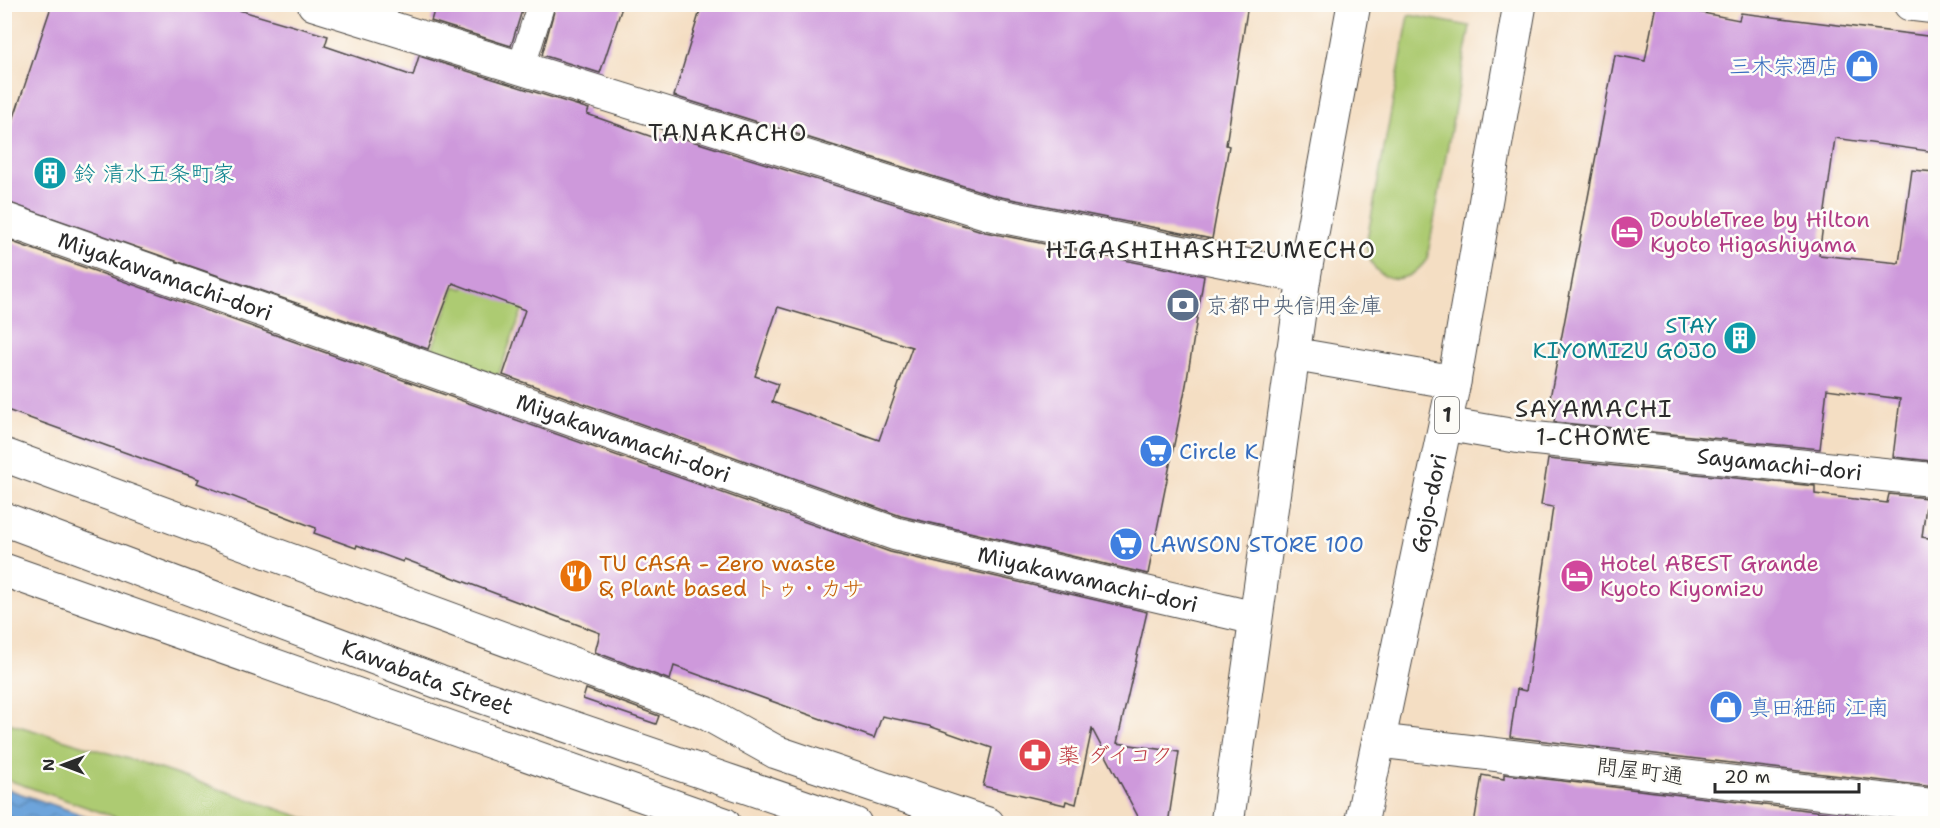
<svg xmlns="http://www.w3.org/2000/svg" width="1940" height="828" font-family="'Shantell Sans','Klee One',sans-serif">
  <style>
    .grass { fill: #adcb72; stroke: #6c7b4e; stroke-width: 1.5 }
    .water { fill: url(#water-waves); stroke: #4c6883; stroke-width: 1.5 }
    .building { fill: #ce99db; fill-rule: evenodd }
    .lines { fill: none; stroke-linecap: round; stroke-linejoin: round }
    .service-casing { stroke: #494642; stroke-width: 29 }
    .minor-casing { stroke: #494642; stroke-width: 35 }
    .tertiary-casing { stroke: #494642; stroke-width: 35 }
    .trunk-casing { stroke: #494642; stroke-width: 35 }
    .service { stroke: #fff; stroke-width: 27 }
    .minor { stroke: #fff; stroke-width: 33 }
    .tertiary { stroke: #fff; stroke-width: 33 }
    .trunk { stroke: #fff; stroke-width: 33 }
    .labels { text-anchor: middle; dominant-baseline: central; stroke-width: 5; stroke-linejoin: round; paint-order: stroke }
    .shield { fill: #fdfcf7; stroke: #6a6a68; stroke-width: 1.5 }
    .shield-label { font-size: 21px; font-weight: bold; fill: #2b2b2b }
    .shop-label { font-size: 22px; fill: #366cbe; stroke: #fdfcf7; text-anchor: start }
    .culture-label { font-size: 22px; fill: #0d838f; stroke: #fdfcf7; text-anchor: start }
    .hotel-label { font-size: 22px; fill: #b23c85; stroke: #fdfcf7; text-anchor: start }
    .street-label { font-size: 22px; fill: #2b2b2b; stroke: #fdfcf7 }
    .service-label { font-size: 22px; fill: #4e5e75; stroke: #fdfcf7; text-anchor: start }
    .food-label { font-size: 22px; fill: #c56008; stroke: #fdfcf7; text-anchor: start }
    .health-label { font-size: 22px; fill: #be3a42; stroke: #fdfcf7; text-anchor: start }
    .neighbourhood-label { font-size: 24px; letter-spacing: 1.5px; fill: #2b2b2b; stroke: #fdfcf7 }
  </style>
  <defs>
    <pattern id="water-waves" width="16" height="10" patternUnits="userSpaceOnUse" patternTransform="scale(1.5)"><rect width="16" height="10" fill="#6da4db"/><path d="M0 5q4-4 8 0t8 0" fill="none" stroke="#5a86b2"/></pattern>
  </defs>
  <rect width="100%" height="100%" fill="#fdfcf7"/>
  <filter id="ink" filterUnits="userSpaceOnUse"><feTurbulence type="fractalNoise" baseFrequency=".0167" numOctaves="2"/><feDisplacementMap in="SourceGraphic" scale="12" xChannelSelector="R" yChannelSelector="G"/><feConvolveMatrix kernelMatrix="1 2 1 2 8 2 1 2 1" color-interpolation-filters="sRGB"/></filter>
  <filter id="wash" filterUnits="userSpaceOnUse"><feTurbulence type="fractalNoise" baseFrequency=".008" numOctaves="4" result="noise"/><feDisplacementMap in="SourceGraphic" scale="24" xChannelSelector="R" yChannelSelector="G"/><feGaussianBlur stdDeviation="1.35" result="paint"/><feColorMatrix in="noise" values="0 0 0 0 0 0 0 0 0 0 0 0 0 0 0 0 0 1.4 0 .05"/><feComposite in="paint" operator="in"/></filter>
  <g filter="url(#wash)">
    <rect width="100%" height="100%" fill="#f4dec3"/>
    <g class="grass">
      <path d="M1409,15l61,11 -43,233c-21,31 -56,24 -61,-14z"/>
      <path d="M470,269l59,22 -31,85 -67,-24 24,-66 8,3z"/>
      <path d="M5,722l137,41 177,60h-187l-127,-44z"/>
    </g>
    <path class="water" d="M4,788l102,35h-101z"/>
    <g id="blocks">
      <g class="building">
        <path d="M52,4h166l110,32 -3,10 88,30 6,-20 170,53 -2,5 74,26 2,-8 322,100 219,44 -18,109 -38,189 -247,-58 -398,-141 22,-65 -72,-27 -25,66 -424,-148v-54zM778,307l134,40 -33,93 -107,-38 6,-18 -23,-8z"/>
        <path d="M436,4h88l-13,42 -80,-25z"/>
        <path d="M556,4h67l-23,69 -58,-18z"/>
        <path d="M702,4h546l-22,141 3,1 -17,93 -216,-43 -322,-100z"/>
        <path d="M1656,4l83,16 2,-7 194,24v115l-100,-14 -16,117 80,8 13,-93 23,2v266l-3,23 -39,-4 7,-58 -73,-10 -7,60 -266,-27 3,-23 -7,-1 65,-343 30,6z"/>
        <path d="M4,239l886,313 257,60 -30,131 62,9 -11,72h-26l-50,-95 -16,75 -10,-3 -1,4 -82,-19 9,-38 -63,-22 -47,-10 -8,22 -200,-72 -4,14 -75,-28 5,-19 -196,-74 -1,3 -46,-17 -1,3 -42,-15 2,-5 -119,-45 2,-4 -195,-70z"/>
        <path d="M1548,459l267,27v8l72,9 2,-9 38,4 -5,39 13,2v248l-425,-50 7,-48 9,2 27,-184 -12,-2z"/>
        <path d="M586,689l73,27 -3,8 -73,-25z"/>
        <path d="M1504,774l420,50h-450l8,-49 22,4z"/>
      </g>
    </g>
  </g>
  <g filter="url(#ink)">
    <use href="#blocks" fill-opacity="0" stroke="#494642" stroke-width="1.5"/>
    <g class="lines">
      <defs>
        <path id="service" d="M521,68l20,-64"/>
        <g id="minor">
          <path d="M314,4l677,210 313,63"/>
          <path d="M1910,4l26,3"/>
          <path id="s1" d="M4,219l892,315 358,84"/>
          <path id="s2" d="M1446,424l75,13 415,43"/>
          <path d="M4,455l702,258 70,39 212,72"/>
          <path d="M1380,741l556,65"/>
        </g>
        <g id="tertiary">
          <path id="s3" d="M4,519l435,163 416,142"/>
          <path d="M4,570l720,254"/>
        </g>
        <g id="trunk">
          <path d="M1292,354l162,28"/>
          <path d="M1227,824l77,-547 50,-273"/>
          <path id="s4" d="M1361,824l93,-442 66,-378"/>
        </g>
      </defs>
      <use href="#service" class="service-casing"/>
      <use href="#minor" class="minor-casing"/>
      <use href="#tertiary" class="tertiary-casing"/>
      <use href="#trunk" class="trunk-casing"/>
      <use href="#service" class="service"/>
      <use href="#minor" class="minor"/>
      <use href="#tertiary" class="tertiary"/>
      <use href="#trunk" class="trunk"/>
    </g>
  </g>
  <defs>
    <symbol id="shop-disc" viewBox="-11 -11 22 22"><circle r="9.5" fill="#3f7fe0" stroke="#fdfcf7"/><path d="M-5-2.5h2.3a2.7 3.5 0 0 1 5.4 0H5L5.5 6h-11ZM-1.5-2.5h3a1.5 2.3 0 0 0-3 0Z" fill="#fff"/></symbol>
    <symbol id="building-disc" viewBox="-11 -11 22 22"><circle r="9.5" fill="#0f9aa8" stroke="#fdfcf7"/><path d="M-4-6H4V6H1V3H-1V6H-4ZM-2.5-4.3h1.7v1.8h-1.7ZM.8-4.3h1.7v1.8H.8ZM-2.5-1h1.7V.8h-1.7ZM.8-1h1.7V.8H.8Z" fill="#fff"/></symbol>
    <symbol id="hotel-disc" viewBox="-11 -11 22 22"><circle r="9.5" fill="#d1479c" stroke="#fdfcf7"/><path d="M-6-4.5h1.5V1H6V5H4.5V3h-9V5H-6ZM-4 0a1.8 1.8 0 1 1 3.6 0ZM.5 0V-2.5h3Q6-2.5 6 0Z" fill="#fff"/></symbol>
    <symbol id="bank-disc" viewBox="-11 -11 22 22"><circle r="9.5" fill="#5c6f8a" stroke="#fdfcf7"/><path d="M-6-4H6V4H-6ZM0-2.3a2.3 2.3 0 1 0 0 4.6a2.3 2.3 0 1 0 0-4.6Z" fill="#fff"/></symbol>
    <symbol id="supermarket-disc" viewBox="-11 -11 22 22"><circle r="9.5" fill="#3f7fe0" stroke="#fdfcf7"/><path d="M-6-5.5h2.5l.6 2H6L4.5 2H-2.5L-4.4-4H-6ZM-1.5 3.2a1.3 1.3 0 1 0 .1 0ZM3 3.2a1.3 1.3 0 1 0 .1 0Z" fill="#fff"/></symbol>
    <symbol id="restaurant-disc" viewBox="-11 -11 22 22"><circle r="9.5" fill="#e8710a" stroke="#fdfcf7"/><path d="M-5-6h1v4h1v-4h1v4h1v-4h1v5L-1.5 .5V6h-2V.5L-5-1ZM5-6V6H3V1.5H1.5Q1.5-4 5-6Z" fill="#fff"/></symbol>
    <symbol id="pharmacy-disc" viewBox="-11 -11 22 22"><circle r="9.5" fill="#e0444e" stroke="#fdfcf7"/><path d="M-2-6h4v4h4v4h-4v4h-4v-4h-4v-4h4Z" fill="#fff"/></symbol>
  </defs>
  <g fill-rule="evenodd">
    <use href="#shop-disc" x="1843" y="47" width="38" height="38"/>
    <use href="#building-disc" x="31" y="154" width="38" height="38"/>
    <use href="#hotel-disc" x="1608" y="213" width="38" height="38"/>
    <use href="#bank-disc" x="1164" y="286" width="38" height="38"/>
    <use href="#building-disc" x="1721" y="319" width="38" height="38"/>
    <use href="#supermarket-disc" x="1137" y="432" width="38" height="38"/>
    <use href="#supermarket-disc" x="1107" y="525" width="38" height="38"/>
    <use href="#restaurant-disc" x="557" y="557" width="38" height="38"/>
    <use href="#hotel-disc" x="1558" y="557" width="38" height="38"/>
    <use href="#shop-disc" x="1707" y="688" width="38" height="38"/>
    <use href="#pharmacy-disc" x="1016" y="736" width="38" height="38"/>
  </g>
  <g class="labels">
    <rect class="shield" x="1435" y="397" width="24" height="36" rx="4.5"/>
    <g class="shield-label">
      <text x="1447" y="415">1</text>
    </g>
    <g class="shop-label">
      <text x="1839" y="66" text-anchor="end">三木宗酒店</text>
      <text x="1179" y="451">Circle K</text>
      <text x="1149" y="544">LAWSON STORE 100</text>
      <text x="1749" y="707">真田紐師 江南</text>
    </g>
    <g class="culture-label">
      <text x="73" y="173">鈴 清水五条町家</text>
      <text x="1717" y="325" text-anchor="end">STAY<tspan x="1717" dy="25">KIYOMIZU GOJO</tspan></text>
    </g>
    <g class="hotel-label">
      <text x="1650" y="219">DoubleTree by Hilton<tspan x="1650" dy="25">Kyoto Higashiyama</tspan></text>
      <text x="1600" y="563">Hotel ABEST Grande<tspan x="1600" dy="25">Kyoto Kiyomizu</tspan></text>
    </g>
    <g class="street-label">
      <text stroke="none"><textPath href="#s1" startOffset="171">Miyakawamachi-dori</textPath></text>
      <text stroke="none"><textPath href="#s1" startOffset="657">Miyakawamachi-dori</textPath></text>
      <text stroke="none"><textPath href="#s2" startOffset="336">Sayamachi-dori</textPath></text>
      <text stroke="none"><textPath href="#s4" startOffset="328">Gojo-dori</textPath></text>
      <text stroke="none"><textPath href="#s1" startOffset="1143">Miyakawamachi-dori</textPath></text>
      <text stroke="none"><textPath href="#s3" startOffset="452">Kawabata Street</textPath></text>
      <text transform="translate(1640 771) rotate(7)">問屋町通</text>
    </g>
    <g class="service-label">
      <text x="1206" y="305">京都中央信用金庫</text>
    </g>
    <g class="food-label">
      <text x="599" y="563">TU CASA - Zero waste<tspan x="599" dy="25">&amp; Plant based トゥ・カサ</tspan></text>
    </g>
    <g class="health-label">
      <text x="1058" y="755">薬 ダイコク</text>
    </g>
    <g class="neighbourhood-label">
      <text x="728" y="133">TANAKACHO</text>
      <text x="1211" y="250">HIGASHIHASHIZUMECHO</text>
      <text x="1594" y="409">SAYAMACHI<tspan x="1594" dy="28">1-CHOME</tspan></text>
    </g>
  </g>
  <rect width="1940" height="828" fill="none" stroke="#fdfcf7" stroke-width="24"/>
  <g transform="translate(63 765) rotate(270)" stroke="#fdfcf7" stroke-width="4.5" paint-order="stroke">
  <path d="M0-4.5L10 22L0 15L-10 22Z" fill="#2b2b2b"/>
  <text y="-9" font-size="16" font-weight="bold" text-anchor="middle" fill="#2b2b2b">N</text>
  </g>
  <path d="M1715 783v9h144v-9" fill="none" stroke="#2b2b2b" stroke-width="3"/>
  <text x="1724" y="783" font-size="18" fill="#2b2b2b" stroke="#fdfcf7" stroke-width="4.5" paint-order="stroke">20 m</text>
</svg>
